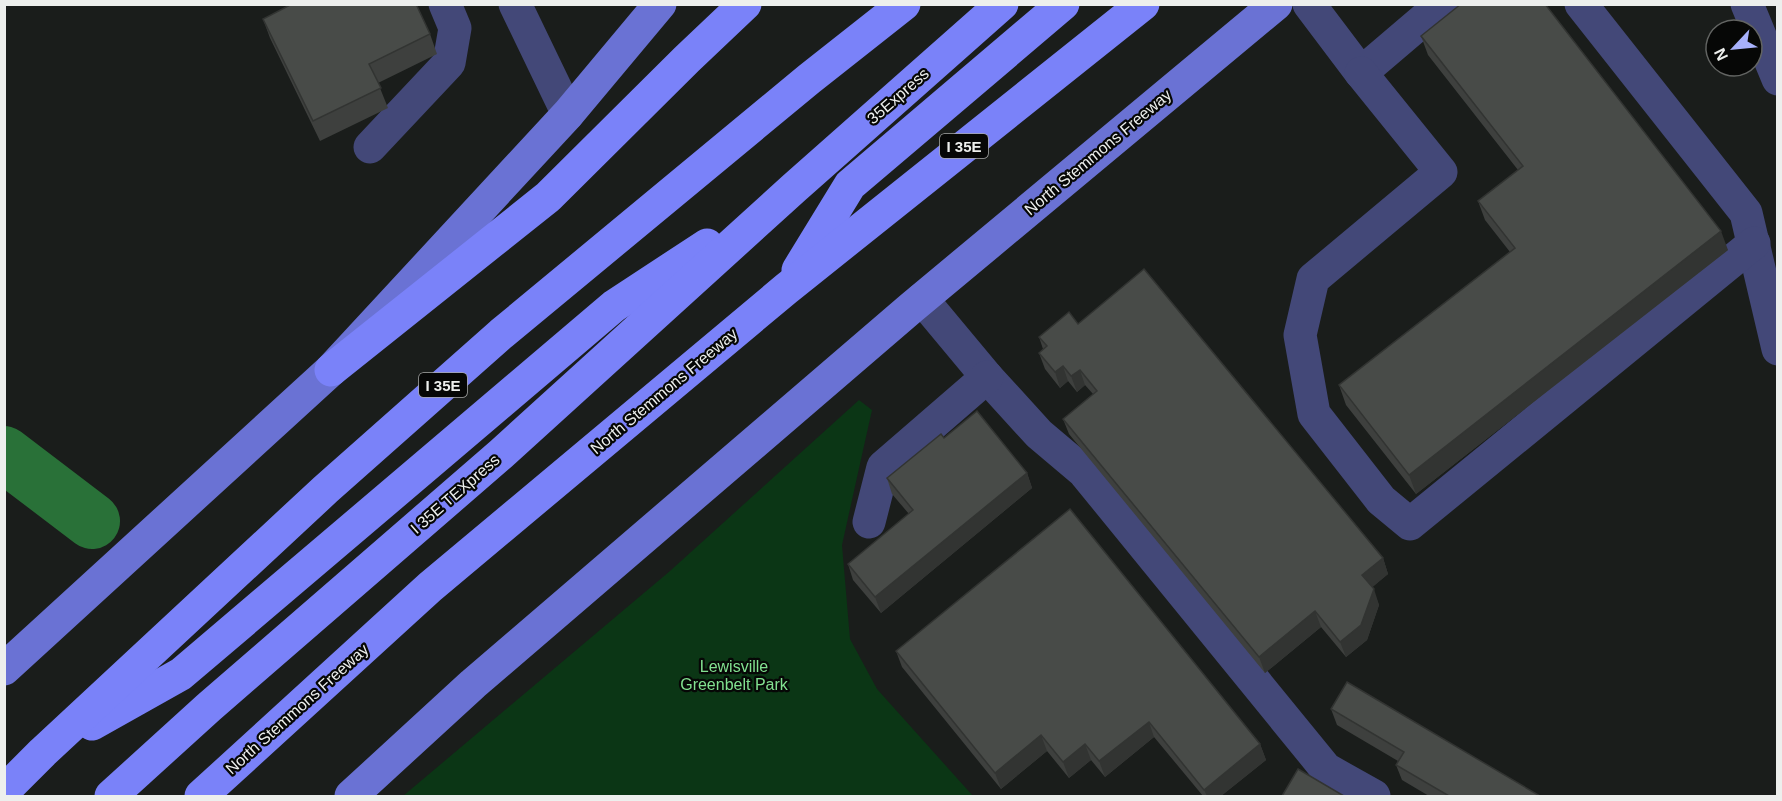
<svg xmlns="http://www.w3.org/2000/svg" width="1782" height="801" font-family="Arial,sans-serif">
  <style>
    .green { fill: #0b3615 }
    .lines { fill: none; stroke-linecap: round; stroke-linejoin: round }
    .river { stroke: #297138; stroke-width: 56 }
    .minor { stroke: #434878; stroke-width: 33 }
    .major { stroke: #6a72d4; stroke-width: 33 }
    .highway { stroke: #7a82f9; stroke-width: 33 }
    .wall { fill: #3e403e }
    .shaded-wall { fill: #323432 }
    .building { fill: #484b48; stroke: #323432; stroke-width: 1.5 }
    .labels { text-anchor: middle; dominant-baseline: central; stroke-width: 4.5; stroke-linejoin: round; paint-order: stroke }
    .shield { fill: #060706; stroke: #a8a9a8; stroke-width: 1.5 }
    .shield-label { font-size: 15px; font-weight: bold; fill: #edefed }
    .street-label { font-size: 16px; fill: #edefed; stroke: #060706 }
    .park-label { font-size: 16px; fill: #82e190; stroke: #060706 }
  </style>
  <rect width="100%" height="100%" fill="#1a1d1b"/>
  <path class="green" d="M859,400l13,10 -30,135 8,94 27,50 96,107h-570l267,-225z"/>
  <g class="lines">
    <path class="river" d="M4,454l88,67"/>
    <g class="minor">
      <path d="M515,4l53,110"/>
      <path d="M1309,4l52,69 81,-69"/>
      <path d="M1581,4l165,209 32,136"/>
      <path d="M1747,4l31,75"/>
      <path d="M1361,73l80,99 -128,107 -13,56 14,79 67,86 29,24 344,-281"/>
      <path d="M370,147l79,-84 6,-35 -10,-24"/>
      <path d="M922,299l65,78 52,57 45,38 242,297 48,27"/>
      <path d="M869,522l14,-55 104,-90"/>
    </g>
    <g class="major">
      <path d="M4,669l327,-299 237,-256 92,-110"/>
      <path d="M351,796l122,-112 438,-376 365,-304"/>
    </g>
    <g class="highway">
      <path d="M798,270l52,-85 213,-181"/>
      <path d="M331,370l217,-173 139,-138 58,-55"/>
      <path d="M92,724l89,-50 433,-368 93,-61"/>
      <path d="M4,791l39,-39 283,-263 175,-155 308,-255 95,-75"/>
      <path d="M111,796l98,-89 292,-253 293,-266 208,-184"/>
      <path d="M201,796l229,-209 356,-298 357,-285"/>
    </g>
  </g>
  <g class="wall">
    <path d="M263,19l167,15 7,20 -59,29 10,25 -68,33 -50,-103z"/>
    <path d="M1421,36l307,214 -312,244 -70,-89 -7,-20 171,-133 -25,-32 -7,-19 40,-31 -90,-115z"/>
    <path d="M1078,324l305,234 5,16 -16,13 7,18 -12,35 -21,17 -25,-30 -56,46 -196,-239 -6,-15 30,-25 -8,-9 -8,7 -9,-11 -8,7 -15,-19 -6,-16 4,-4 -4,-12z"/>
    <path d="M944,438l83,35 5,15 -151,125 -28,-33 -5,-16 61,-50 -17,-20 -5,-16z"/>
    <path d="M896,651l364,93 6,16 -45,36h-18l-49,-59 -49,40 -14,-17 -22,18 -22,-27 -46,38 -99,-122z"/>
    <path d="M1331,709l209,87h-111l-27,-16 -6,-15 2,-4 -61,-36z"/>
  </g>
  <g class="shaded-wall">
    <path d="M1721,231l7,19 -312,244 -7,-19z"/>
    <path d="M1063,366l5,15 -8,7 -5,-16z"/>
    <path d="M1080,370l5,15 -8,7 -6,-16z"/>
    <path d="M1027,473l5,15 -151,125 -6,-16z"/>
    <path d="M1383,558l5,16 -20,17 -6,-16z"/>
    <path d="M1374,589l5,16 -12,35 -21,17 -6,-15z"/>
    <path d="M1315,611l6,16 -56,46 -6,-16z"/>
    <path d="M1149,722l5,15 -49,40 -6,-16z"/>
    <path d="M1041,735l6,16 -46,38 -6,-16z"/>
    <path d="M1085,744l6,16 -22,18 -6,-16z"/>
    <path d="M1260,744l6,16 -45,36h-14l-3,-6z"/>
  </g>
  <g class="building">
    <path d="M292,4h124l14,30 -61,30 12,24 -68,33 -50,-102z"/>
    <path d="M1461,4h84l176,227 -312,244 -70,-90 176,-137 -37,-47 45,-35 -102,-130z"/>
    <path d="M1144,269l239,289 -21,17 12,14 -13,36 -21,17 -25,-31 -56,46 -196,-238 34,-28 -17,-21 -9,6 -8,-10 -8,6 -16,-19 8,-7 -8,-9 30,-25 9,12z"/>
    <path d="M977,411l50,62 -152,124 -27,-33 65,-54 -26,-32 54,-44 3,4z"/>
    <path d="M1070,509l190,235 -56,46 -55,-68 -50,39 -14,-17 -22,18 -22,-27 -46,38 -99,-122z"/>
    <path d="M1347,682l193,114h-91l-53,-31 8,-13 -73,-43z"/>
    <path d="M1298,769l46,27h-62z"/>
  </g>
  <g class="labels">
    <g class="shield">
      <rect x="940" y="134" width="48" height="24" rx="4.5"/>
      <rect x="419" y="373" width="48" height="24" rx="4.5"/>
    </g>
    <g class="shield-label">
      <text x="964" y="146">I 35E</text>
      <text x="443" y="385">I 35E</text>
    </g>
    <g class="street-label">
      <text transform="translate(898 96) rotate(-41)">35Express</text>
      <text transform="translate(1098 152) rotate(-40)">North Stemmons Freeway</text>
      <text transform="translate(664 391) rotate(-40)">North Stemmons Freeway</text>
      <text transform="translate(455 494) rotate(-41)">I 35E TEXpress</text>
      <text transform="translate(297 709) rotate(-42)">North Stemmons Freeway</text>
    </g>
    <g class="park-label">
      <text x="734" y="666">Lewisville<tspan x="734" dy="18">Greenbelt Park</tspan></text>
    </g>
  </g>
  <rect width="1782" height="801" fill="none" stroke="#edefed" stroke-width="12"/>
  <g transform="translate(1734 48) rotate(244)"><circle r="28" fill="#060706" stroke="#626462" stroke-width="1.5"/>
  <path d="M0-4.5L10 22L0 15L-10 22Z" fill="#a7b1fc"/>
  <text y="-9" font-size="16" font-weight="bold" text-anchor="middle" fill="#edefed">N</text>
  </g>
</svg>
